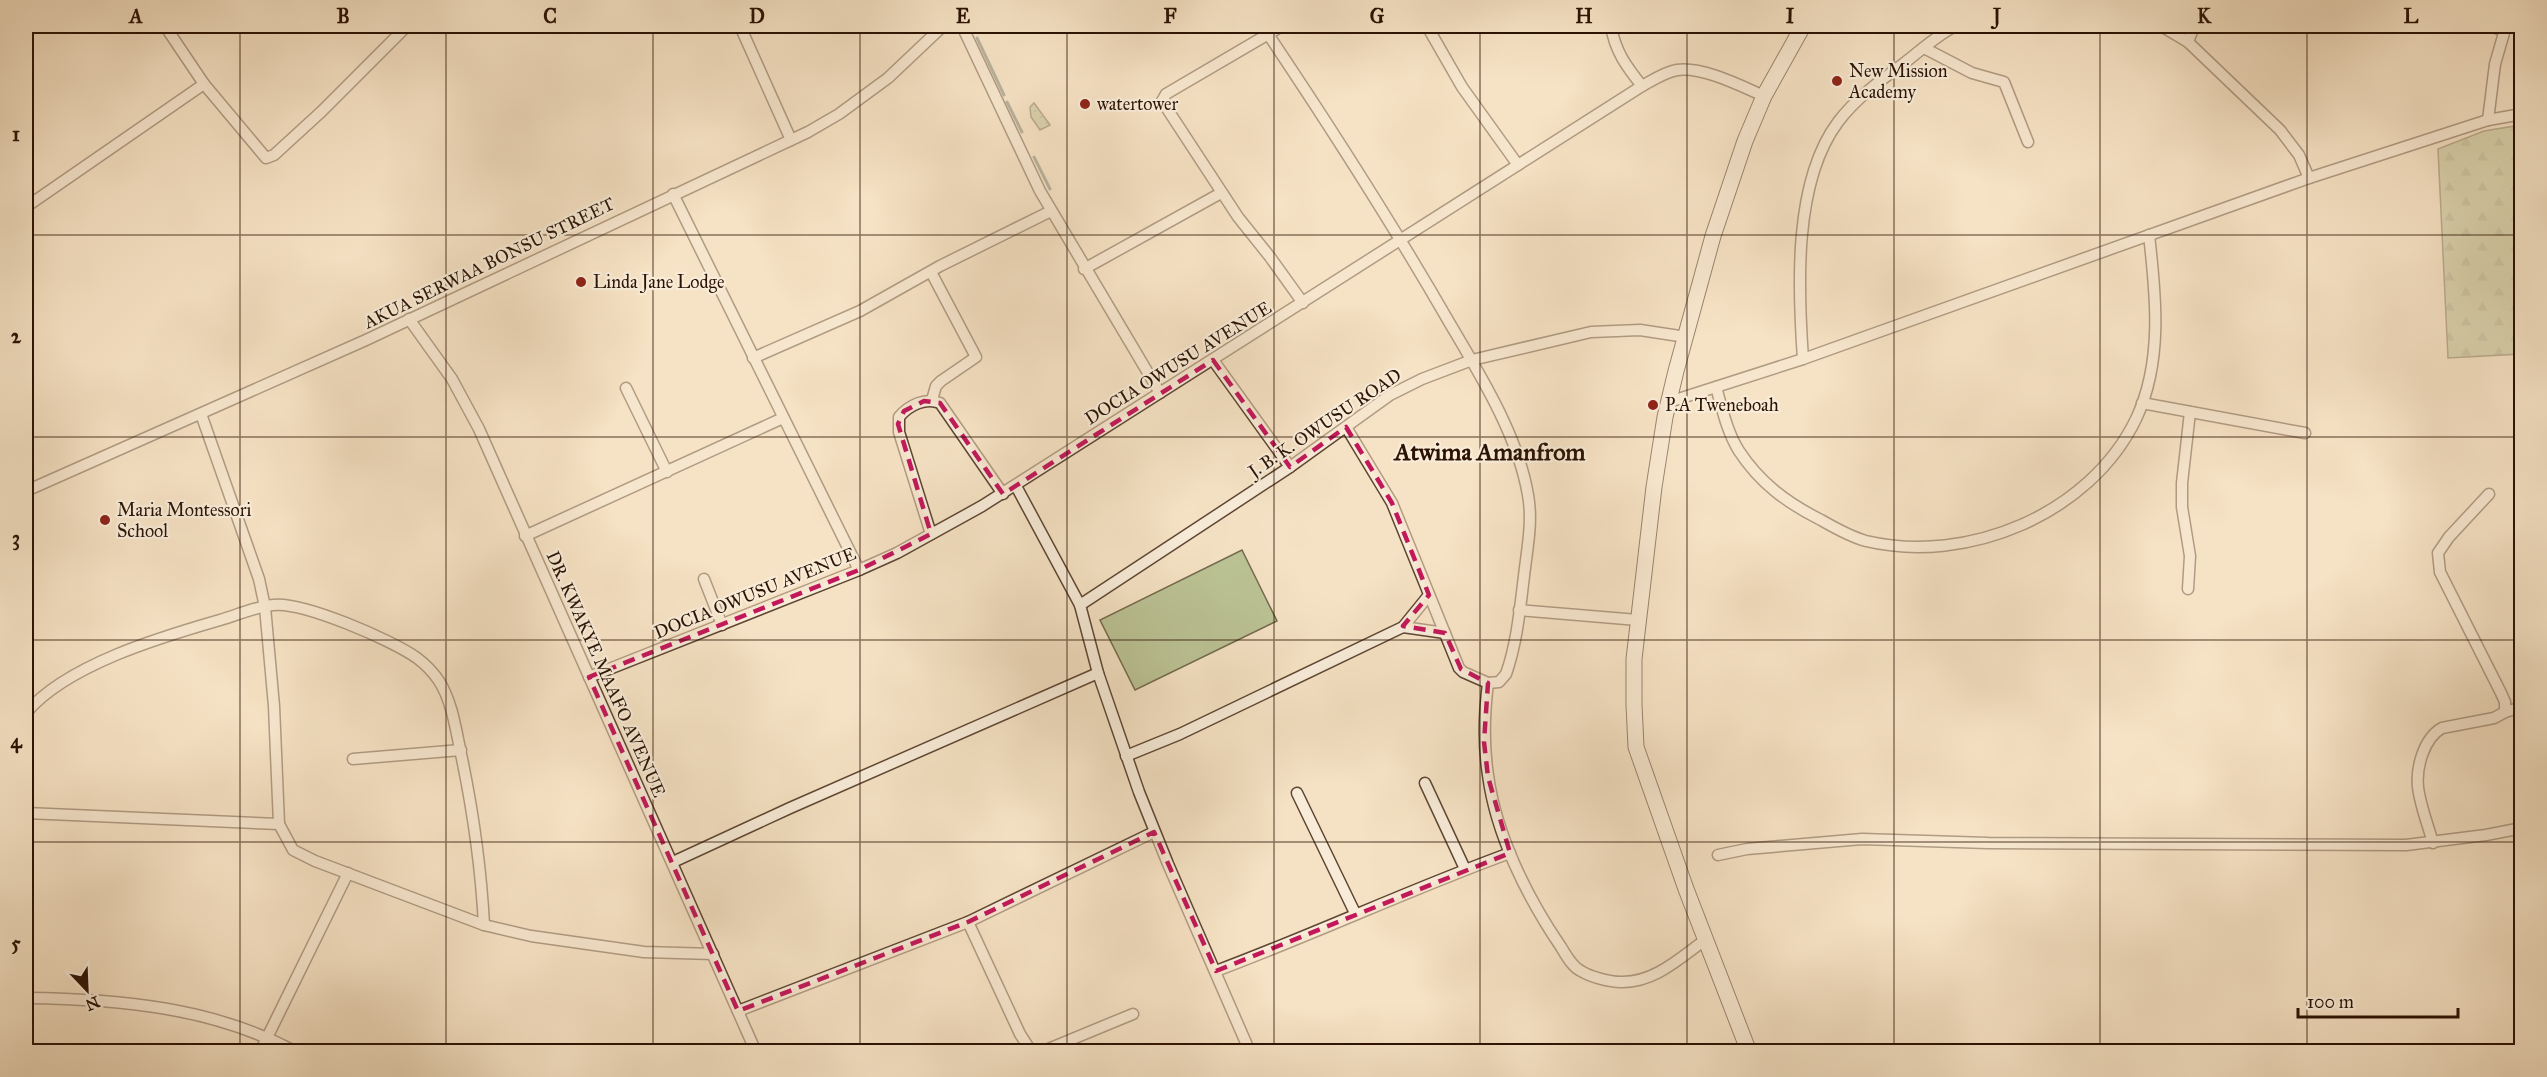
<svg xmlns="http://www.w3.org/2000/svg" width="2547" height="1077" font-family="'IM FELL Great Primer',serif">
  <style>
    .grass { fill: url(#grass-dots); stroke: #736a4c; stroke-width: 1.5 }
    .forest { fill: url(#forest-firs); stroke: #736a4c; stroke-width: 1.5 }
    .garden { fill: #bbc395; stroke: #736a4c; stroke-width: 1.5 }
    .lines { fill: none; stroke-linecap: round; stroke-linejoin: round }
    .stream { stroke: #6f796f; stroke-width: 3 }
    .street-casing { stroke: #5e4633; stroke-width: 13 }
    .secondary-casing { stroke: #2b1203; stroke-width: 17 }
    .street { stroke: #f8ecd9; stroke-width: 10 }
    .secondary { stroke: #f8ecd9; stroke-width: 15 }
    .marked { fill: none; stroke: #c2185b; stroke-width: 4.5; stroke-dasharray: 12 8; stroke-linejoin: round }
    .grid { fill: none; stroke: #2b1203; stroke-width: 1.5; stroke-opacity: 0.55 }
    .poi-dot { fill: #8f2418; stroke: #f8ecd9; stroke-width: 2 }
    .labels { text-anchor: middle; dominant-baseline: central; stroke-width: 4.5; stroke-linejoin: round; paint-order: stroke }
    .poi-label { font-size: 18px; fill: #2b1203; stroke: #f8ecd9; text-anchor: start }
    .street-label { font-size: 18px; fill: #2b1203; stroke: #f8ecd9 }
    .district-label { font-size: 24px; font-weight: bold; fill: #2b1203; stroke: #f8ecd9 }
    .neatline { fill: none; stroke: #2b1203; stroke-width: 2 }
    .grid-label { font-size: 20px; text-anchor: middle; font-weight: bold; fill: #2b1203 }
  </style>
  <defs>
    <pattern id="grass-dots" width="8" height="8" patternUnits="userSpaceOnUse" patternTransform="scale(1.5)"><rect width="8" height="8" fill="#bbc395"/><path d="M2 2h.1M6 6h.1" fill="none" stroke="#a1a67f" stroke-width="1.8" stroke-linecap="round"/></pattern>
    <pattern id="forest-firs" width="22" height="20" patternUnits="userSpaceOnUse" patternTransform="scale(1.5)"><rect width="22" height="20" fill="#bbc395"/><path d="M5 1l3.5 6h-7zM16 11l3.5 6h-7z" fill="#a1a67f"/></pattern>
  </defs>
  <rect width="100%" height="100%" fill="#f5e2c4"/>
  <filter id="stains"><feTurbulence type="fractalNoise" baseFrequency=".00333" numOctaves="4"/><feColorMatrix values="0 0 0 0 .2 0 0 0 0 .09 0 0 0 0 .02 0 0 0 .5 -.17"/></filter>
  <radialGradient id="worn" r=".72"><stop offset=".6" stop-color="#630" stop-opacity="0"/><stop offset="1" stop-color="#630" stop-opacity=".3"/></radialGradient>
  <path class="grass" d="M1034,103l16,22 -10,5 -9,-13 -1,-10z"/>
  <path class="forest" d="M2521,125v229l-73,4 -10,-209 46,-18z"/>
  <path class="garden" d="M1242,550l35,71 -142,69 -35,-70z"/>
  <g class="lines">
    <g class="stream">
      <path d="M977,38l27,57"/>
      <path d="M1007,102l15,30"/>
      <path d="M1034,157l16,32"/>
    </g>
    <defs>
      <g id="street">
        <path d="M165,26l39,58 62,74 8,-3 47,-43 86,-86"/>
        <path d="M740,26l51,114"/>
        <path d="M962,26l78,165 120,202"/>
        <path d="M1282,26l-116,68 -4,7 76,116 32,40 33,46"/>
        <path d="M1427,26l35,61 56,78"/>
        <path d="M1611,26c4,25 15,40 31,60"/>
        <path d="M2161,26l27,16 92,88 19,25 10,23"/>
        <path d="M2490,26l14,5"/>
        <path d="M1268,34c63,94 124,189 181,288 30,51 69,113 79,173 5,27 -1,54 -4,81 -4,32 -7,67 -18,98l-7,8 -11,1c-4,32 -5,60 0,92 8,60 39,122 73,172 5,8 11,20 20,24 10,6 28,11 40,11 33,1 59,-24 84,-42"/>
        <path d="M2188,42l6,-16"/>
        <path d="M1924,48l48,25 32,9 24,60"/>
        <path d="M2488,120l7,-56 11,-38"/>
        <path d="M673,194l186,376"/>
        <path d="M26,207l178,-123"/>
        <path d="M1084,269l137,-76"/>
        <path d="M931,272l45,85 -35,24 -5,5 -4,14"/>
        <path d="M409,319l43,60 27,50 277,623"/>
        <path d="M753,358l107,-47 80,-45 111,-55"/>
        <path d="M1803,359c-5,-71 -10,-177 35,-237 17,-23 43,-42 65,-58 17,-13 33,-28 52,-38"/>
        <path d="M1213,360l77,107"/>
        <path d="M1716,387c6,21 11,45 23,64 21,32 48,52 82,69 14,8 30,17 45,21 102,24 224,-27 270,-122 27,-57 20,-123 13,-184"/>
        <path d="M626,388l41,84"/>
        <path d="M1669,402l134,-43 506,-181 179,-58 34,-6"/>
        <path d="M2142,403l163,30"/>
        <path d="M201,414l58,165 6,28 9,99 5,118 14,26 22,11 169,64 47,11 113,16 69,2"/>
        <path d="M1346,427l46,76 67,165 4,4 25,11"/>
        <path d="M1016,486l64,119 18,68 41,119 29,72 82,188"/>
        <path d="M26,491l340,-151 442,-208 31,-18 49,-36 55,-52"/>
        <path d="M931,534l-32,-102v-15c10,-12 27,-20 41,-14l63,91"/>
        <path d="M525,536l258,-118"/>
        <path d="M704,579l18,46"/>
        <path d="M2188,589l2,-33 -8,-49v-24l8,-71"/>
        <path d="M1080,605l210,-138 100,-72 32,-16 50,-19 119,-28 49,-2 46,7"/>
        <path d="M1519,610l119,10"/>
        <path d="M1403,627l42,6"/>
        <path d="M589,677l270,-107 38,-17 85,-47 660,-420c11,-6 23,-14 35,-16 25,-4 64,16 87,26"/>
        <path d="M2505,712l17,-5"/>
        <path d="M26,713c40,-48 135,-76 194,-93 17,-5 35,-13 53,-15 29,-4 119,35 144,53 8,6 16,14 22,23 13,20 17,49 22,73 12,57 20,113 23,171"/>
        <path d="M1126,756l54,-22 223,-107 26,-32"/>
        <path d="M353,759l108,-9"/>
        <path d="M1425,783l40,86"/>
        <path d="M1297,793l58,120"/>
        <path d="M26,813l253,11"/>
        <path d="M2433,843c-5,-18 -13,-38 -15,-56 -2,-20 6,-49 24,-59l52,-10 11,-6v-10l-4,-9 -61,-121 -2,-19 11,-16 40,-43"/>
        <path d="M1718,855l29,-6 115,-10 126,4 418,2 80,-10 36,-7"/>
        <path d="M673,862l117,-54 308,-135"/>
        <path d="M968,922l52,112 9,14 8,4"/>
        <path d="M1216,971c99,-37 195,-82 294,-118"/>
        <path d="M26,998c92,1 187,9 270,54"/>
        <path d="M738,1011l230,-89 186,-90"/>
        <path d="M260,1052l88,-179"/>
        <path d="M1041,1052l92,-38"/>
      </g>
      <path id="secondary" d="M1749,1052l-63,-163 -50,-142 -2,-42v-46l20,-172 11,-70 11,-46 37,-135 32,-95 19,-45 39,-70"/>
    </defs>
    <use href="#street" class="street-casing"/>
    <use href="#secondary" class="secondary-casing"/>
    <use href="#street" class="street"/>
    <use href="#secondary" class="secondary"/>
  </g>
  <path d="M0 0H2547V1077H0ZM1213,360l77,107 56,-40 46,76 37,92 -26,31 42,7 16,36 27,14 -4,59 4,35 22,76 -294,118 -62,-139 -186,90 -230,89 -149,-334 270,-107 72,-36 -33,-110 6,-13 20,-10 16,2 63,91z" fill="#f5e2c4" fill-opacity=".55" fill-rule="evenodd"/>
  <path class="marked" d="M1213,360l77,107 56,-40 46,76 37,92 -26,31 42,7 16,36 27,14 -4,59 4,35 22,76 -294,118 -62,-139 -186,90 -230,89 -149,-334 270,-107 72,-36 -33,-110 6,-13 20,-10 16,2 63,91z"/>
  <path class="grid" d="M240,26v1026M446,26v1026M653,26v1026M860,26v1026M1067,26v1026M1274,26v1026M1480,26v1026M1687,26v1026M1894,26v1026M2100,26v1026M2307,26v1026M26,235h2496M26,437h2496M26,640h2496M26,842h2496"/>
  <g class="poi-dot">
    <circle cx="1837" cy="81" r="6"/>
    <circle cx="1085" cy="104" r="6"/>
    <circle cx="581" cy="282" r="6"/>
    <circle cx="1653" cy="405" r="6"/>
    <circle cx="105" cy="520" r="6"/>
  </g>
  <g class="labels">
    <g class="poi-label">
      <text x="1849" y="71">New Mission<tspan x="1849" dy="21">Academy</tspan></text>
      <text x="1097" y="104">watertower</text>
      <text x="593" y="282">Linda Jane Lodge</text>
      <text x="1665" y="405">P.A Tweneboah</text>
      <text x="117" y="510">Maria Montessori<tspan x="117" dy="21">School</tspan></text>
    </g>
    <g class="street-label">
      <text transform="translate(489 263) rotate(-26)">AKUA SERWAA BONSU STREET</text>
      <text transform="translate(1178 363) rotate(-32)">DOCIA OWUSU AVENUE</text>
      <text transform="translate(1325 423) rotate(-34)">J. B. K. OWUSU ROAD</text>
      <text transform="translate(755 593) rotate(-22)">DOCIA OWUSU AVENUE</text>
      <text transform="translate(606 674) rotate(66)">DR. KWAKYE MAAFO AVENUE</text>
    </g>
    <g class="district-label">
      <text x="1490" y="452">Atwima Amanfrom</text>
    </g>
  </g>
  <rect width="2547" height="1077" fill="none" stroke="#f5e2c4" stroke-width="66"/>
  <g transform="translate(87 990) rotate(157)" stroke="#f8ecd9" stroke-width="4.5" paint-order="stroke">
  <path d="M0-4.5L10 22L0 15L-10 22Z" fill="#2b1203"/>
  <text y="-9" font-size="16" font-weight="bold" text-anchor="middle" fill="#2b1203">N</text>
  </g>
  <path d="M2298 1008v9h160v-9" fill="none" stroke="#2b1203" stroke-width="3"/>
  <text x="2307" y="1008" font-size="18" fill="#2b1203" stroke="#f8ecd9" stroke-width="4.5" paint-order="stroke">100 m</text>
  <rect x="33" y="33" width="2481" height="1011" class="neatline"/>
  <g class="grid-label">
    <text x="136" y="23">A</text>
    <text x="343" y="23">B</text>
    <text x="550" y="23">C</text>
    <text x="757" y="23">D</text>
    <text x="963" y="23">E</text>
    <text x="1170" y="23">F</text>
    <text x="1377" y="23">G</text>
    <text x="1584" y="23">H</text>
    <text x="1790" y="23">I</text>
    <text x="1997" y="23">J</text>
    <text x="2204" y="23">K</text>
    <text x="2411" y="23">L</text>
    <text x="16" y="141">1</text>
    <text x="16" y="343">2</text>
    <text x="16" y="545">3</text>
    <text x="16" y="748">4</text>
    <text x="16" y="950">5</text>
  </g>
  <rect width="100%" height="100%" filter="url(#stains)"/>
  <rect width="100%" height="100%" fill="url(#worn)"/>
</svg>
